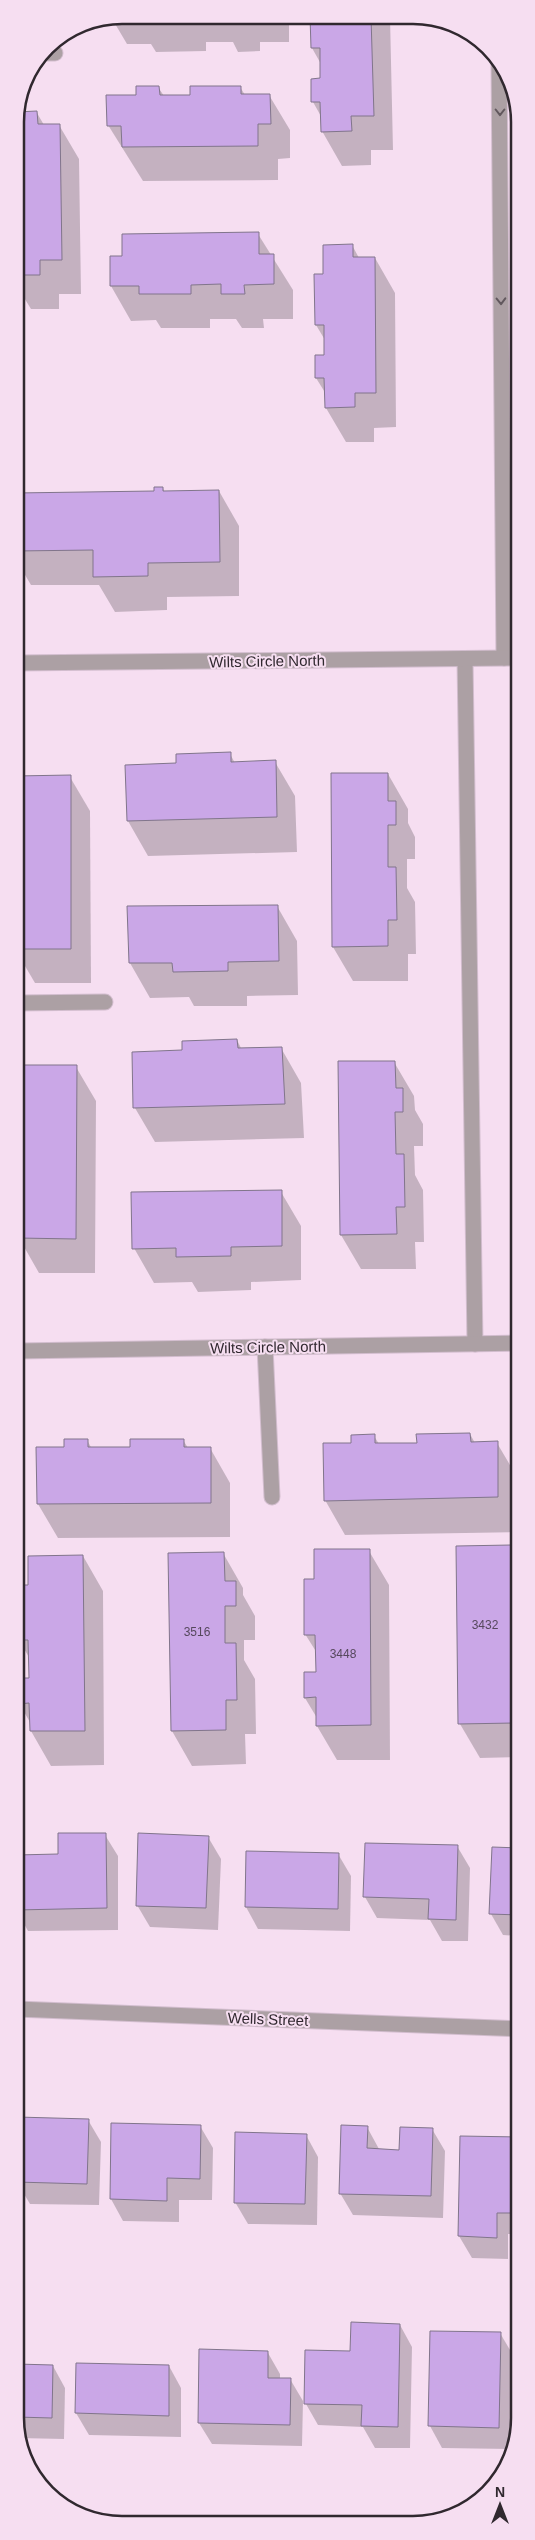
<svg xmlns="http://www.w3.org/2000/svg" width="535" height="2540" font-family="Helvetica,sans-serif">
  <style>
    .shadow { fill: #0003 }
    .building { fill: #caa7e7; stroke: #81758b }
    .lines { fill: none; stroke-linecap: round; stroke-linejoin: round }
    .minor-casing { stroke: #d2bdce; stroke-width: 17 }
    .minor { stroke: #aca0a4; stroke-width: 15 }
    .oneway { stroke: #62585e }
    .labels { text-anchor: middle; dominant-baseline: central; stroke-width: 4; stroke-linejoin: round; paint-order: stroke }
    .number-label { font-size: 12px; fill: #56485d }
    .street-label { font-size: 15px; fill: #30282f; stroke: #f6def1 }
    .rim { fill: none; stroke: #30282f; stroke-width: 2.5 }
  </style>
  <rect width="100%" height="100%" fill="#f6def1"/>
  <g class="shadow">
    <path d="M121,15l168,1v26h-29v9l-22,1 -5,-10h-27v9l-50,1 -5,-8h-24l-16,-27z"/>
    <path d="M311,16l79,1 3,133h-22v15l-29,1 -20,-35v-13l-9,-16 9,-23 -1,-15 -9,-16z"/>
    <path d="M158,87l6,9h27l49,-9 5,8h24l21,35v28l-12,1v21l-135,1 -35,-56 29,-29z"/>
    <path d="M16,113h21l7,12h15l20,34 2,135h-22v15h-28l-16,-26z"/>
    <path d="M258,234l35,56v29h-30l1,9h-22l-6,-9h-26v9h-49l-5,-8 -25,1 -20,-35v-29h12z"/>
    <path d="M352,245l7,13h16l20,35 1,134 -22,1v14h-28l-20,-34v-14l-10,-16v-22h9v-16l-9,-15 8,-50z"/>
    <path d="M163,488l2,5 54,-2 20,35v70l-72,1v13l-52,2 -16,-27h-68l-16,-27v-64l141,-1z"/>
    <path d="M230,754l5,9 40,-1 20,34 2,56 -149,4 -20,-35 49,-57z"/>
    <path d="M388,774l20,35v14l7,14v22h-8v29l8,14 1,52h-8v27h-55l-20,-34z"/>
    <path d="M70,777l20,34 1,172h-56l-20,-34v-50z"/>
    <path d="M277,906l20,35 1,54 -51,1v10h-53l-5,-9 -39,1 -20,-35z"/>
    <path d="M237,1040l5,10 39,-2 20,35 3,55 -149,4 -20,-34 49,-57z"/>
    <path d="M394,1062l20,34 1,14 8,14v22h-9l1,29 8,15 1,52h-9l1,27h-55l-20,-34z"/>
    <path d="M76,1067l20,34 -1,172h-56l-20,-35 1,-14 -4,-7v-29h5v-29l-5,-9 -1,-57h6z"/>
    <path d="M281,1192l20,34v54l-50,2v8l-53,2 -6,-10 -38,1 -20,-35z"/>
    <path d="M470,1434l5,9h22l20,34 1,55 -173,3 -20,-35 27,-55 22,-9 5,8h39z"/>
    <path d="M87,1440l5,9h40l51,-9 5,8h22l20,35v54l-172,1 -20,-34 27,-56z"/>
    <path d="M511,1547l9,16v194l-40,1 -20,-34z"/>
    <path d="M369,1551l20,34 1,175h-53l-20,-34v-8l-12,-20 12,-24v-21l-12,-19 11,-54z"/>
    <path d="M223,1553l20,35v7l12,21v24h-11v20l11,19 1,55h-11l1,30 -54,2 -20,-35z"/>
    <path d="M83,1556l20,35 1,174 -53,1 -20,-35v-7l-12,-21 11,-24v-20l-11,-19 10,-54z"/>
    <path d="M105,1835l13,21v74l-90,1 -12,-22v-53h43z"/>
    <path d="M208,1837l13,22 -3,71 -68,-3 -13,-22z"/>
    <path d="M457,1846l13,22 -2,73h-26l-12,-21 -53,-2 -12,-21z"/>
    <path d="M520,1849v87l-17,-1 -12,-21z"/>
    <path d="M338,1854l13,22 -1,55 -92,-2 -12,-22z"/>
    <path d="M88,2120l13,22 -2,63 -69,-1 -13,-22z"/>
    <path d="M200,2126l13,22 -1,52h-33v22l-56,-1 -12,-22z"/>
    <path d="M367,2127l12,22 21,2 32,-22 13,22 -2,67 -90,-3 -13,-22z"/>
    <path d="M306,2135l12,22 -1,68 -69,-1 -13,-22z"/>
    <path d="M520,2139v95h-12v25l-36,-1 -13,-22z"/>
    <path d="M400,2325l12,22 -2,101h-35l-12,-21 -45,-2 -12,-21 45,-51z"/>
    <path d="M500,2333l13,22 -3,94 -68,-1 -12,-22z"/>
    <path d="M268,2353l12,21v5h10l13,22 -1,45 -90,-2 -13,-21z"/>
    <path d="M77,2364l92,2 12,22v49l-92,-2 -13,-22z"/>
    <path d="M16,2365l37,1 12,22 -1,51 -46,-1 -2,-6z"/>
  </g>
  <g class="building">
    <path d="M135,15h52v2l-52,1z"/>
    <path d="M310,16l61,1 3,99h-23l1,15 -31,1 -1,-30h-9v-23l9,-1v-30h-9z"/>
    <path d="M136,86h23l1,9h30v-9h51v8h29l1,30h-13v22l-136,1 -1,-21h-14l-1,-31h30z"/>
    <path d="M37,111l1,13h22l2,136h-22v15h-25v-160l1,-3z"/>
    <path d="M259,232v22h15v30l-30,1 1,9h-24v-10l-30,1v9h-52v-8h-29v-30h12v-22z"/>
    <path d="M353,244v13h22l1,136h-21v14l-30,1 -1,-30h-9v-23h9v-30h-9l-1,-51h9v-29z"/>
    <path d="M154,487h9v4l56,-1 1,72 -72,1v13l-55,1v-27l-78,1v-58l139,-2z"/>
    <path d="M231,752v10l45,-2 1,57 -150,4 -2,-56 51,-2v-9z"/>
    <path d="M331,773h57v28h8v24h-8v42h8l1,53h-9v26l-56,1z"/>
    <path d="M71,775v174h-56v-173z"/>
    <path d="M278,905l1,56 -51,1v9l-55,1 -1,-9h-43l-2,-57z"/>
    <path d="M237,1039l1,9 44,-1 3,57 -152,4 -1,-56 50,-2v-9z"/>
    <path d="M338,1061h57l1,27h7v24h-8l1,42h8l1,53h-9l1,27 -57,1z"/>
    <path d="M20,1065h57l-1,174 -58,-1 1,-27h-3v-24h3v-42h-3l-1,-53h5z"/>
    <path d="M282,1190v56l-51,1v9l-55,1v-9l-44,1 -1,-57z"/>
    <path d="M470,1433l1,9 27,-1v56l-174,4 -1,-58h28v-8l24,-1v9h42l-1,-9z"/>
    <path d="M64,1439h24v8h42v-8h54v8h27v56l-174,1 -1,-57h28z"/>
    <path d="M511,1545l1,28h8v25l-7,1v38l7,-1v56h-6v31l-56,1 -2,-178z"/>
    <path d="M314,1549h56l1,176 -55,1v-29l-12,1v-26h12l-1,-37h-11v-56h10z"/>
    <path d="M224,1552l1,29h11v25h-11v37h11l1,57h-11v30l-55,1 -3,-178z"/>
    <path d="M83,1555l2,176h-55l-1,-28 -11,1 -1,-26h12l-1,-38h-10l-1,-55h11v-29z"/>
    <path d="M58,1833h48l1,75 -91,2v-55l42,-1z"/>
    <path d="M138,1833l71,3 -3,72 -70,-2z"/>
    <path d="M365,1843l93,2 -2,75 -28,-1 1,-20 -66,-2z"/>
    <path d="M492,1847l28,1v67l-31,-1z"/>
    <path d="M246,1851l93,2 -1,56 -93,-2z"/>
    <path d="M17,2117l72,2 -2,65 -71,-2z"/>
    <path d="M111,2123l90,2 -1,54 -33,-1v23l-57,-2z"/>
    <path d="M341,2125l27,1 -1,22 32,2 1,-23 33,1 -2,68 -92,-2z"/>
    <path d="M235,2132l72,2 -2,70 -71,-1z"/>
    <path d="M460,2136l60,1v76h-23v25l-39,-2z"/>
    <path d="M351,2322l49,2 -2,103 -37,-1 1,-21 -58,-1 1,-54 45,1z"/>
    <path d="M430,2331l71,1 -2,96 -71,-2z"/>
    <path d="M199,2349l69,2v27h23l-1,47 -92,-2z"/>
    <path d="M76,2363l93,2v51l-94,-3z"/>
    <path d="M16,2364l37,1 -1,53 -36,-1z"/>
  </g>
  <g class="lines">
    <defs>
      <g id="minor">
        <path d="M42,53h13"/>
        <path d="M499,63l5,595"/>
        <path d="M465,659l10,685"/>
        <path d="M15,663l504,-5"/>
        <path d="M15,1003l90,-1"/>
        <path d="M265,1347l7,150"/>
        <path d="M16,1351l503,-8"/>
        <path d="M16,2009l504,20"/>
      </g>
    </defs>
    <use href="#minor" class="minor-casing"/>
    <use href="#minor" class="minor"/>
  </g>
  <defs><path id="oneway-chevron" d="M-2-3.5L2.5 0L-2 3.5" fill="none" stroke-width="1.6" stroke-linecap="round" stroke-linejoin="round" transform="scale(1.25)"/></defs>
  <g class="oneway">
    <use href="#oneway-chevron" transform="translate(500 112) rotate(90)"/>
    <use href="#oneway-chevron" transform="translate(501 301) rotate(89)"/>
  </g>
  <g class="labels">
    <g class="number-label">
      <text x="485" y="1625">3432</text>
      <text x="197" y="1632">3516</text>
      <text x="343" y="1654">3448</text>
    </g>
    <g class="street-label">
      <text transform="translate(267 661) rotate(-1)">Wilts Circle North</text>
      <text transform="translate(268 1347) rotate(-1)">Wilts Circle North</text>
      <text transform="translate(268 2019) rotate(2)">Wells Street</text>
    </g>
  </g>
  <path d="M0 0H535V2540H0ZM122 24H413A98 98 0 0 1 511 122V2418A98 98 0 0 1 413 2516H122A98 98 0 0 1 24 2418V122A98 98 0 0 1 122 24Z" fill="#f6def1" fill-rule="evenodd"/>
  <path class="rim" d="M122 24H413A98 98 0 0 1 511 122V2418A98 98 0 0 1 413 2516H122A98 98 0 0 1 24 2418V122A98 98 0 0 1 122 24Z"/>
  <g transform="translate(500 2505)" stroke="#f6def1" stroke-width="4" paint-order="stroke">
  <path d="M0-4L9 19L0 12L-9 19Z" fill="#30282f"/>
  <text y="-8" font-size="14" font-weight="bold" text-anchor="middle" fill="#30282f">N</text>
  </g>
</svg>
